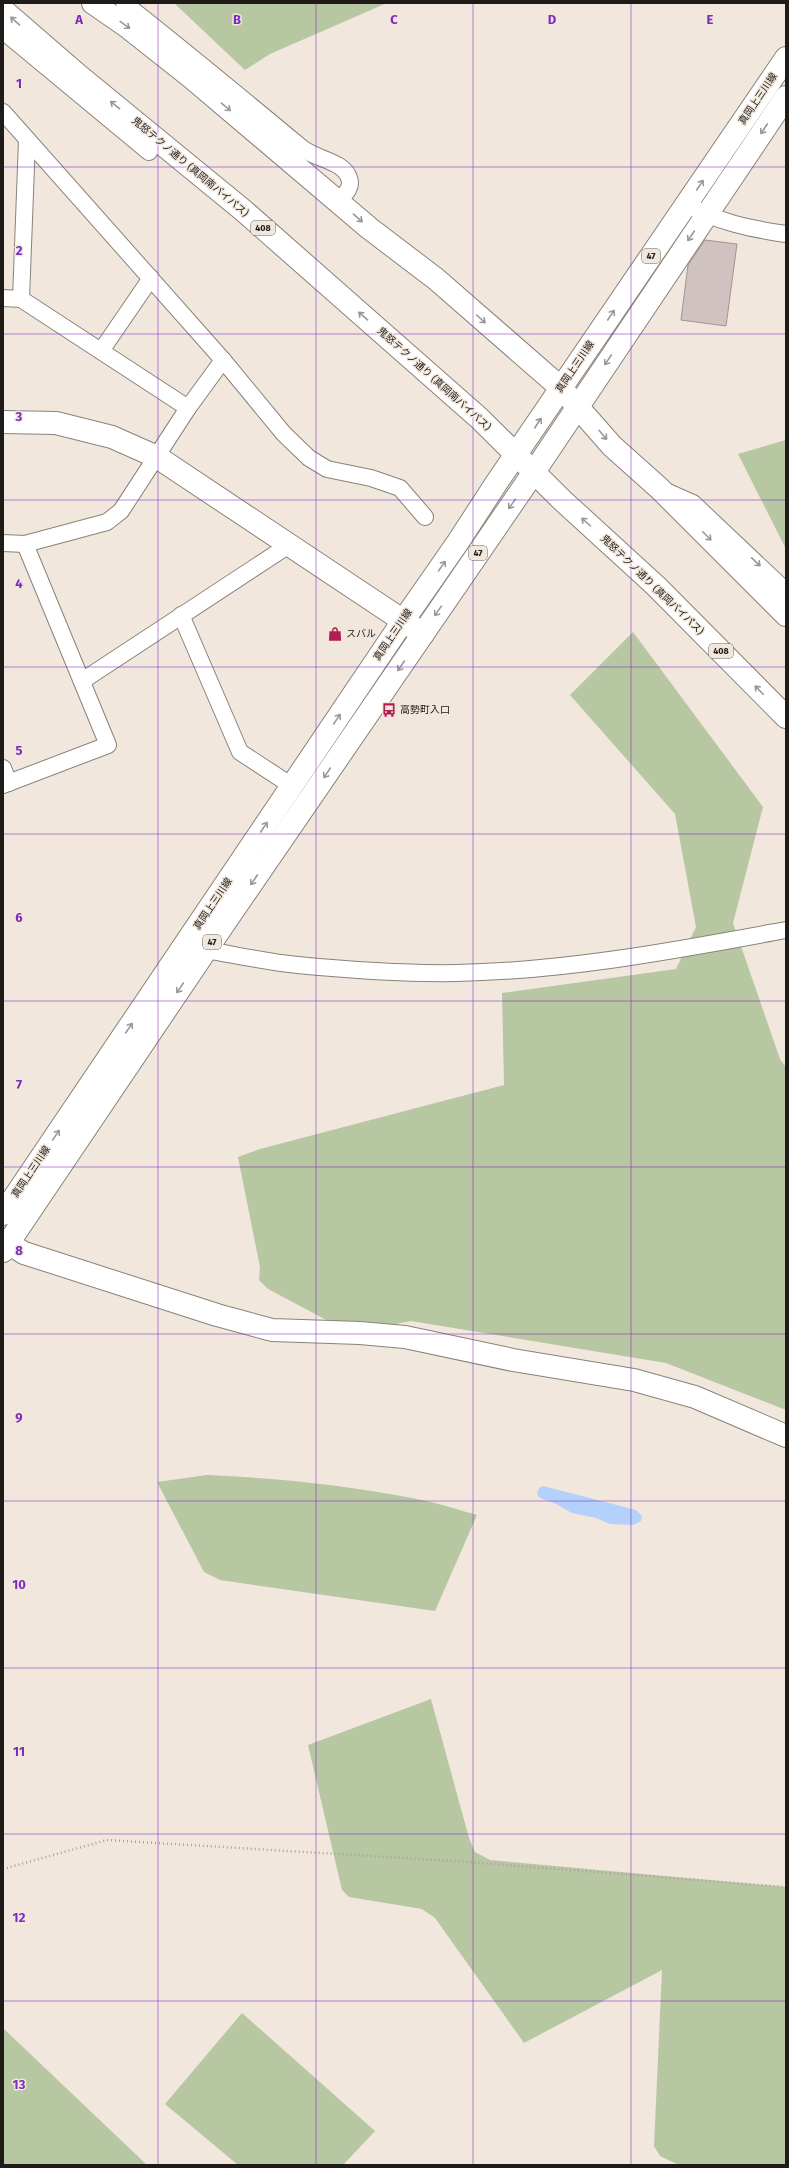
<svg xmlns="http://www.w3.org/2000/svg" width="789" height="2168" font-family="'Fira Sans','Noto Sans JP',sans-serif">
  <style>
    .green { fill: #b7c7a2 }
    .water { fill: #b3d1fb }
    .building { fill: #d0c2c0; stroke: #a29492 }
    .lines { fill: none; stroke-linecap: round; stroke-linejoin: round }
    .street-casing { stroke: #8a8279; stroke-width: 18 }
    .secondary-casing { stroke: #8a8279; stroke-width: 24 }
    .primary-casing { stroke: #8a8279; stroke-width: 24 }
    .highway-casing { stroke: #8a8279; stroke-width: 24 }
    .path { stroke: #a8a199; stroke-width: 2.5; stroke-dasharray: 1 3; stroke-linecap: butt }
    .street { stroke: #fff; stroke-width: 16 }
    .secondary { stroke: #fff; stroke-width: 22 }
    .primary { stroke: #fff; stroke-width: 22 }
    .highway { stroke: #fff; stroke-width: 22 }
    .oneway { stroke: #9a9897 }
    .grid { fill: none; stroke: #7b2cbf; stroke-width: 1; stroke-opacity: 0.55 }
    .labels { text-anchor: middle; dominant-baseline: central; stroke-width: 3; stroke-linejoin: round; paint-order: stroke }
    .shield { fill: #f1e7dd; stroke: #5d5853; stroke-width: 1 }
    .shield-label { font-size: 9px; font-weight: bold; fill: #1e1b18 }
    .street-label { font-size: 10px; fill: #1e1b18; stroke: #f1e7dd }
    .poi-label { font-size: 10px; fill: #1e1b18; stroke: #f1e7dd; text-anchor: start }
    .grid-label { font-size: 13px; text-anchor: middle; font-weight: bold; fill: #7b2cbf; stroke: #f1e7dd; stroke-width: 3; stroke-linejoin: round; paint-order: stroke }
  </style>
  <rect width="100%" height="100%" fill="#f1e7dd"/>
  <g class="green">
    <path d="M174,3h213l-117,51 -25,16z"/>
    <path d="M786,440v109l-48,-95z"/>
    <path d="M633,632l130,175 -30,116 47,136 6,8v343l-120,-47 -255,-42 -60,12 -83,-44 -9,-9 1,-13 -22,-110 22,-8 244,-64 -2,-92 174,-24 20,-42 -21,-113 -105,-119z"/>
    <path d="M207,1475c69,3 138,10 205,23 22,4 44,11 65,17l-42,96 -215,-31 -16,-8 -47,-90z"/>
    <path d="M431,1699l38,139 6,14 15,8 296,27v278h-107l-19,-9 -6,-10 8,-176 -138,73 -89,-125 -13,-9 -73,-12 -7,-7 -34,-145z"/>
    <path d="M242,2013l133,118 -32,34h-105l-73,-61z"/>
    <path d="M3,2029h1l143,136h-144z"/>
  </g>
  <path class="water" d="M543,1486l93,24 6,6 -1,5 -8,4 -23,-1 -14,-6 -24,-5 -16,-9 -16,-6 -3,-4 2,-6z"/>
  <path class="building" d="M705,240l32,4 -11,82 -45,-6 7,-55z"/>
  <g class="lines">
    <defs>
      <g id="street">
        <path d="M124,3c60,47 119,96 178,145 13,11 42,13 47,30 4,10 -5,17 -11,23"/>
        <path d="M3,31l146,121"/>
        <path d="M3,112l220,248 61,74 25,24 18,11 44,9 29,10 25,29"/>
        <path d="M686,204c31,18 65,25 100,30"/>
        <path d="M3,298l18,1 167,109"/>
        <path d="M21,299l6,-159"/>
        <path d="M101,351l50,-73"/>
        <path d="M668,492l25,11 93,88"/>
        <path d="M3,543l22,1 82,-22 14,-11 67,-103 35,-48"/>
        <path d="M181,615l59,137 52,34"/>
        <path d="M82,681l207,-136"/>
        <path d="M3,768l6,15"/>
        <path d="M3,785l105,-40 -83,-201"/>
        <path d="M206,950c30,5 61,12 92,15 52,5 106,9 158,8 111,-2 221,-23 330,-43"/>
      </g>
      <g id="secondary">
        <path d="M3,422l53,1 56,14 45,20 266,177"/>
        <path d="M3,1240l21,13 193,62 55,15 88,3 45,4 108,23 121,20 61,17 91,39"/>
      </g>
      <g id="primary">
        <path d="M3,1214l400,-593 55,-79 39,-60 289,-424"/>
        <path d="M3,1251l203,-301 328,-478 252,-375"/>
      </g>
      <g id="highway">
        <path d="M93,3l36,25 62,49 178,151 67,51 125,109 51,58 47,42 127,127"/>
        <path d="M3,10l75,65 166,136 235,207 84,83 93,85 130,131"/>
      </g>
    </defs>
    <use href="#street" class="street-casing"/>
    <use href="#secondary" class="secondary-casing"/>
    <use href="#primary" class="primary-casing"/>
    <use href="#highway" class="highway-casing"/>
    <path class="path" d="M3,1869l104,-29 362,22 317,25"/>
    <use href="#street" class="street"/>
    <use href="#secondary" class="secondary"/>
    <use href="#primary" class="primary"/>
    <use href="#highway" class="highway"/>
  </g>
  <defs><path id="oneway-shaft" d="M-6 0H5M1.5-3L5.5 0L1.5 3" fill="none" stroke-width="1.6" stroke-linecap="round" stroke-linejoin="round"/></defs>
  <g class="oneway">
    <use href="#oneway-shaft" transform="translate(15 21) rotate(-139)"/>
    <use href="#oneway-shaft" transform="translate(125 25) rotate(36)"/>
    <use href="#oneway-shaft" transform="translate(115 105) rotate(-141)"/>
    <use href="#oneway-shaft" transform="translate(226 107) rotate(40)"/>
    <use href="#oneway-shaft" transform="translate(764 129) rotate(124)"/>
    <use href="#oneway-shaft" transform="translate(700 185) rotate(-56)"/>
    <use href="#oneway-shaft" transform="translate(358 218) rotate(41)"/>
    <use href="#oneway-shaft" transform="translate(691 236) rotate(124)"/>
    <use href="#oneway-shaft" transform="translate(611 315) rotate(-56)"/>
    <use href="#oneway-shaft" transform="translate(363 316) rotate(-139)"/>
    <use href="#oneway-shaft" transform="translate(481 319) rotate(42)"/>
    <use href="#oneway-shaft" transform="translate(608 360) rotate(124)"/>
    <use href="#oneway-shaft" transform="translate(538 423) rotate(-57)"/>
    <use href="#oneway-shaft" transform="translate(603 435) rotate(49)"/>
    <use href="#oneway-shaft" transform="translate(512 504) rotate(125)"/>
    <use href="#oneway-shaft" transform="translate(586 522) rotate(-138)"/>
    <use href="#oneway-shaft" transform="translate(707 536) rotate(45)"/>
    <use href="#oneway-shaft" transform="translate(756 562) rotate(43)"/>
    <use href="#oneway-shaft" transform="translate(442 566) rotate(-55)"/>
    <use href="#oneway-shaft" transform="translate(438 611) rotate(125)"/>
    <use href="#oneway-shaft" transform="translate(401 666) rotate(124)"/>
    <use href="#oneway-shaft" transform="translate(759 690) rotate(-134)"/>
    <use href="#oneway-shaft" transform="translate(337 719) rotate(-56)"/>
    <use href="#oneway-shaft" transform="translate(327 773) rotate(124)"/>
    <use href="#oneway-shaft" transform="translate(264 827) rotate(-56)"/>
    <use href="#oneway-shaft" transform="translate(254 880) rotate(124)"/>
    <use href="#oneway-shaft" transform="translate(180 988) rotate(124)"/>
    <use href="#oneway-shaft" transform="translate(129 1028) rotate(-56)"/>
    <use href="#oneway-shaft" transform="translate(56 1135) rotate(-56)"/>
  </g>
  <path class="grid" d="M158,3v2162M316,3v2162M473,3v2162M631,3v2162M3,167h783M3,334h783M3,500h783M3,667h783M3,834h783M3,1001h783M3,1167h783M3,1334h783M3,1501h783M3,1668h783M3,1834h783M3,2001h783"/>
  <defs>
    <symbol id="shop-bare" viewBox="-9 -9 18 18"><path d="M-5-2.5h2.3a2.7 3.5 0 0 1 5.4 0H5L5.5 6h-11ZM-1.5-2.5h3a1.5 2.3 0 0 0-3 0Z" fill="#af1f51" stroke="#f1e7dd" stroke-width="2.5" paint-order="stroke"/></symbol>
    <symbol id="bus-bare" viewBox="-9 -9 18 18"><path d="M-5-6H5V4H4V6H2V4H-2V6H-4V4H-5ZM-3.5-4V0h7V-4ZM-3.5 1.2v1.5H-2V1.2ZM2 1.2v1.5H3.5V1.2Z" fill="#af1f51" stroke="#f1e7dd" stroke-width="2.5" paint-order="stroke"/></symbol>
  </defs>
  <g fill-rule="evenodd">
    <use href="#shop-bare" x="325" y="624" width="20" height="20"/>
    <use href="#bus-bare" x="379" y="700" width="20" height="20"/>
  </g>
  <g class="labels">
    <g class="shield">
      <rect x="251" y="221" width="24" height="14" rx="3"/>
      <rect x="642" y="249" width="18" height="14" rx="3"/>
      <rect x="469" y="546" width="18" height="14" rx="3"/>
      <rect x="709" y="644" width="24" height="14" rx="3"/>
      <rect x="203" y="935" width="18" height="14" rx="3"/>
    </g>
    <g class="shield-label">
      <text x="263" y="228">408</text>
      <text x="651" y="256">47</text>
      <text x="478" y="553">47</text>
      <text x="721" y="651">408</text>
      <text x="212" y="942">47</text>
    </g>
    <g class="street-label">
      <text transform="translate(758 99) rotate(-56)">真岡上三川線</text>
      <text transform="translate(190 167) rotate(40)">鬼怒テクノ通り (真岡南バイパス)</text>
      <text transform="translate(575 367) rotate(-56)">真岡上三川線</text>
      <text transform="translate(434 379) rotate(42)">鬼怒テクノ通り (真岡南バイパス)</text>
      <text transform="translate(652 585) rotate(44)">鬼怒テクノ通り (真岡バイパス)</text>
      <text transform="translate(393 635) rotate(-56)">真岡上三川線</text>
      <text transform="translate(213 904) rotate(-56)">真岡上三川線</text>
      <text transform="translate(31 1172) rotate(-56)">真岡上三川線</text>
    </g>
    <g class="poi-label">
      <text x="346" y="634">スバル</text>
      <text x="400" y="710">高勢町入口</text>
    </g>
  </g>
  <g class="grid-label">
    <text x="79" y="24">A</text>
    <text x="237" y="24">B</text>
    <text x="394" y="24">C</text>
    <text x="552" y="24">D</text>
    <text x="710" y="24">E</text>
    <text x="19" y="88">1</text>
    <text x="19" y="255">2</text>
    <text x="19" y="421">3</text>
    <text x="19" y="588">4</text>
    <text x="19" y="755">5</text>
    <text x="19" y="922">6</text>
    <text x="19" y="1089">7</text>
    <text x="19" y="1255">8</text>
    <text x="19" y="1422">9</text>
    <text x="19" y="1589">10</text>
    <text x="19" y="1756">11</text>
    <text x="19" y="1922">12</text>
    <text x="19" y="2089">13</text>
  </g>
  <rect width="789" height="2168" fill="none" stroke="#1e1b18" stroke-width="8"/>
</svg>
